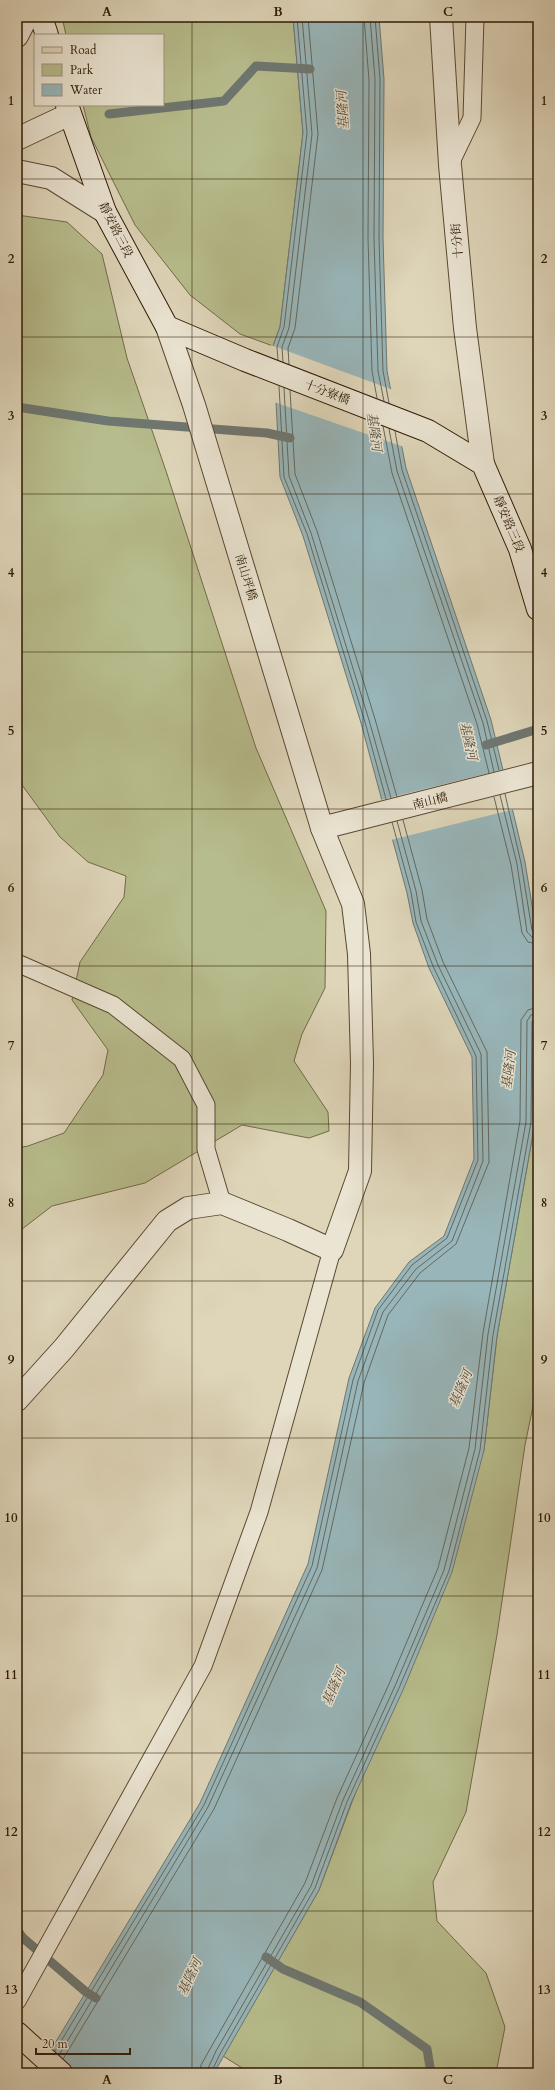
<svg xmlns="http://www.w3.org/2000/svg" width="555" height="2090" font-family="Cardo,'Noto Serif TC',serif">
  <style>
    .green { fill: #b7bc8c; stroke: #726a48 }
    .water { fill: #98b6ba; stroke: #6e7771 }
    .pier { fill: #dfd6ba }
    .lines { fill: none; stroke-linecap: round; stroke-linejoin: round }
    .shore { stroke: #63685f; stroke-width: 1 }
    .stream { stroke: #6e7771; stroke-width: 9 }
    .service-casing { stroke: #5a4832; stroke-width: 19 }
    .minor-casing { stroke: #5a4832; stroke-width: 24 }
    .secondary-casing { stroke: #2e1904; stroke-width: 24 }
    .primary-casing { stroke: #2e1904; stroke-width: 24 }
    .service { stroke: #eae4d2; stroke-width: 17 }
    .minor { stroke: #eae4d2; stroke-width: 22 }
    .secondary { stroke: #eae4d2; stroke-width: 22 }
    .primary { stroke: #dfd6ba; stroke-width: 22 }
    .grid { fill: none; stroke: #2e1904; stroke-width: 1; stroke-opacity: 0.55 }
    .labels { text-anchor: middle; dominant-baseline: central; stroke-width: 3; stroke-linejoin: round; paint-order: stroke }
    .street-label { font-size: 12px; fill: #2e1904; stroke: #eae4d2 }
    .water-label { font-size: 13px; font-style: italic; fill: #4e483b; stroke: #eae4d2 }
    .neatline { fill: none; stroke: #2e1904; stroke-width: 1.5 }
    .grid-label { font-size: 13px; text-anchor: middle; font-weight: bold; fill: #2e1904 }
  </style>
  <rect width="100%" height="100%" fill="#dfd6ba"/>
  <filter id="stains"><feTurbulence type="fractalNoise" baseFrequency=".005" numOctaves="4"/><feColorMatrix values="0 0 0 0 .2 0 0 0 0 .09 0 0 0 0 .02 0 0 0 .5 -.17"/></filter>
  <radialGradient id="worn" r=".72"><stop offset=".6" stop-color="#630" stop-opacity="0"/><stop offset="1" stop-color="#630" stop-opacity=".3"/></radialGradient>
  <g class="green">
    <path d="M62,17h231l10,116 -23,194 -7,19 -33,-12 -50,-39 -55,-70 -44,-88 -8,-32h80v-70h-97z"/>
    <path d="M17,215l50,7 35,32 25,104 39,113 90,277 70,163 -1,77 -23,46 -8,27 34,51 1,19 -20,7 -67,-13 -97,58 -93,23 -35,27v-85l11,-2 36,-13 39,-58 5,-25 -36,-50 8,-38 44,-65 2,-21 -38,-14 -28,-25 -38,-52 -5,-48z"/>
    <path d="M538,935v447l-13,63 -28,190 -31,177 -33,70 4,39 49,52 19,54 -9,46h-246l-27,-17 96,-166 165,-440 13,-114 38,-214z"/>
  </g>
  <path class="water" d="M293,17h86l5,62 -1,159 4,133 19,97 85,252 34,142 12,74 -2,186 -38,214 -13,114 -32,122 -49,118 -52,113 -32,87 -105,183h-177l163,-270 108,-239 41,-186 26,-70 34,-46 35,-26 30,-77 -2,-102 -43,-89 -16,-45 -6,-30 -46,-170 -58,-187 -23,-59 -7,-131 7,-19 23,-194z"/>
  <g class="pier">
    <path d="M271,345l122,45 11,57 -130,-45z"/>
    <path d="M505,769l10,40 -124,31 -11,-40z"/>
  </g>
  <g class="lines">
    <g class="shore">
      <path d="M364,17l5,63 -1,158 4,133 5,27"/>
      <path d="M370,17l5,62 -1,159 4,133 6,30"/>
      <path d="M375,17l5,62 -1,159 4,133 6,32"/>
      <path d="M278,360l-1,-13 7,-20 23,-194 -10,-116"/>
      <path d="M283,362l-1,-15 7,-19 23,-194 -10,-117"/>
      <path d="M289,364l-1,-16 7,-20 23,-194 -10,-117"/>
      <path d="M279,386l5,91 23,57 58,188 21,77"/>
      <path d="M284,388l5,88 22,57 58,187 22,78"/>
      <path d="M290,390l5,84 22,57 58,188 22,78"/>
      <path d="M383,426l9,47 85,251 12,49"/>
      <path d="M389,429l8,42 86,252 11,49"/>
      <path d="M395,431l7,39 85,251 12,49"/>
      <path d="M505,794l16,69 11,67 6,3"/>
      <path d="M500,795l17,69 10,68 5,5 6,1"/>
      <path d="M494,797l17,68 11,68 6,9 10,2"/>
      <path d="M55,2051l149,-246 108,-239 41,-186 25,-70 34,-45 35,-27 31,-78 -2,-104 -43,-90 -17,-44 -5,-30 -19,-70"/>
      <path d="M59,2055l149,-248 109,-239 41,-187 25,-69 33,-43 36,-28 31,-80 -2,-107 -43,-89 -17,-44 -5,-30 -19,-70"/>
      <path d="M63,2059l151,-250 108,-239 42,-187 24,-68 32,-42 36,-29 33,-82 -2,-110 -44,-90 -16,-43 -5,-29 -19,-70"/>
      <path d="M200,2073l1,-8 9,-16 95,-166 32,-85 52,-114 49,-116 31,-120 14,-115 37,-212 1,-101 7,-10 10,-3"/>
      <path d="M206,2073l10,-22 95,-165 32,-86 52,-114 49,-116 31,-121 13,-115 38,-212 1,-101 4,-6 7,-2"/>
      <path d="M211,2073l9,-19 95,-166 32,-86 52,-114 50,-117 31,-121 13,-115 38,-213 1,-100 2,-3 4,-1"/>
    </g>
    <g class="stream">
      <path d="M109,114l115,-13 32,-35 54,3"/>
      <path d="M17,407l91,14 159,12 23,5"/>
      <path d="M486,745l52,-16"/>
      <path d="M17,1930l6,8 63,54 10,6"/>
      <path d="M266,1957l17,12 77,33 67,47 4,24"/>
    </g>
    <defs>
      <g id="service">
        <path d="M450,164l22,-46 3,-101"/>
        <path d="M17,963l96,42 69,54 24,46v44l16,54"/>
        <path d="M17,2001l186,-335 56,-154 73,-262"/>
      </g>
      <g id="minor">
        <path d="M441,17l9,148 15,163 18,136"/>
        <path d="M17,36l10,-19"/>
        <path d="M17,139l53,-25"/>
        <path d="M17,171l34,7 54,34"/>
        <path d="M322,828l216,-55"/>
        <path d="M17,1400l47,-52 103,-127 21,-13 34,-5 66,27 44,20 28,-79 2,-108 -3,-109 -6,-50 -31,-76 -128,-423 -27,-78"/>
      </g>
      <g id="secondary">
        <path d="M41,17l6,18"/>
        <path d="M67,105l38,107 62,115 78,33 183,71 55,33 37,85 18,60"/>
      </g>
      <path id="primary" d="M17,2033l44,40"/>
    </defs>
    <use href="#service" class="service-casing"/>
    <use href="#minor" class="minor-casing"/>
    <use href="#secondary" class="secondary-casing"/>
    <use href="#primary" class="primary-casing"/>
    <use href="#service" class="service"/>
    <use href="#minor" class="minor"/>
    <use href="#secondary" class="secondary"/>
    <use href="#primary" class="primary"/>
  </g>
  <path class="grid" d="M192,17v2056M363,17v2056M17,179h521M17,337h521M17,494h521M17,652h521M17,809h521M17,966h521M17,1124h521M17,1281h521M17,1438h521M17,1596h521M17,1753h521M17,1911h521"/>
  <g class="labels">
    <g class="street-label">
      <text transform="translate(116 230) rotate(63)">靜安路三段</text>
      <text transform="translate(457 241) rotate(-95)">十分街</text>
      <text transform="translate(327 392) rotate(21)">十分寮橋</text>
      <text transform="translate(509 524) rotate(67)">靜安路三段</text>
      <text transform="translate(246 577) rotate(73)">南山坪橋</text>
      <text transform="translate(430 801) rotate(-14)">南山橋</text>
    </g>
    <g class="water-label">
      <text transform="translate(343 110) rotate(-94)">基隆河</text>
      <text transform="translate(374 432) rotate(82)">基隆河</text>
      <text transform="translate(468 741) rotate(77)">基隆河</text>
      <text transform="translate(509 1070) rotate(-83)">基隆河</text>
      <text transform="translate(461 1389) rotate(-67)">基隆河</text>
      <text transform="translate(334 1687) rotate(-67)">基隆河</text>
      <text transform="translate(190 1977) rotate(-65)">基隆河</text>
    </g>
  </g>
  <rect width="555" height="2090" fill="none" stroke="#dfd6ba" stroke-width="44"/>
  <rect x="34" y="34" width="130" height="72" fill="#eae4d2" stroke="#9f9380"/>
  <rect x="42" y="47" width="20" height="6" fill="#dfd6ba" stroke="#9f9380"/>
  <text x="70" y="54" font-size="12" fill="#2e1904">Road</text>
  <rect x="42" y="64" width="20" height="12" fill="#b7bc8c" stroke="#9f9380"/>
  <text x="70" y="74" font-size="12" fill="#2e1904">Park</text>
  <rect x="42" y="84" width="20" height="12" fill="#98b6ba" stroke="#9f9380"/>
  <text x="70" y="94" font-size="12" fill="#2e1904">Water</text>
  <path d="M36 2048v6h94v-6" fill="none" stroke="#2e1904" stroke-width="2"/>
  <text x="42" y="2048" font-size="12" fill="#2e1904" stroke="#eae4d2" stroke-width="3" paint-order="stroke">20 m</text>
  <rect x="22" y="22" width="511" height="2046" class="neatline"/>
  <g class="grid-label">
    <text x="107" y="16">A</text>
    <text x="278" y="16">B</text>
    <text x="448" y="16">C</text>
    <text x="11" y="105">1</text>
    <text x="544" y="105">1</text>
    <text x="11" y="263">2</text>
    <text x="544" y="263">2</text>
    <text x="11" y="420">3</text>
    <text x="544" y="420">3</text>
    <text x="11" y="577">4</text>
    <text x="544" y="577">4</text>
    <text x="11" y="735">5</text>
    <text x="544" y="735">5</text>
    <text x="11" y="892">6</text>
    <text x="544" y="892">6</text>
    <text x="11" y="1050">7</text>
    <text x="544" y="1050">7</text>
    <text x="11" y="1207">8</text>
    <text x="544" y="1207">8</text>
    <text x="11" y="1364">9</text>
    <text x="544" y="1364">9</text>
    <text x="11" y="1522">10</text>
    <text x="544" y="1522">10</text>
    <text x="11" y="1679">11</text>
    <text x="544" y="1679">11</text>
    <text x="11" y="1836">12</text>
    <text x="544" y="1836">12</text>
    <text x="11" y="1994">13</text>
    <text x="544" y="1994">13</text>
    <text x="107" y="2084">A</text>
    <text x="278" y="2084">B</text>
    <text x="448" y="2084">C</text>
  </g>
  <rect width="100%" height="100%" filter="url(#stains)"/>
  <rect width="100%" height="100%" fill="url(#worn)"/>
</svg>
